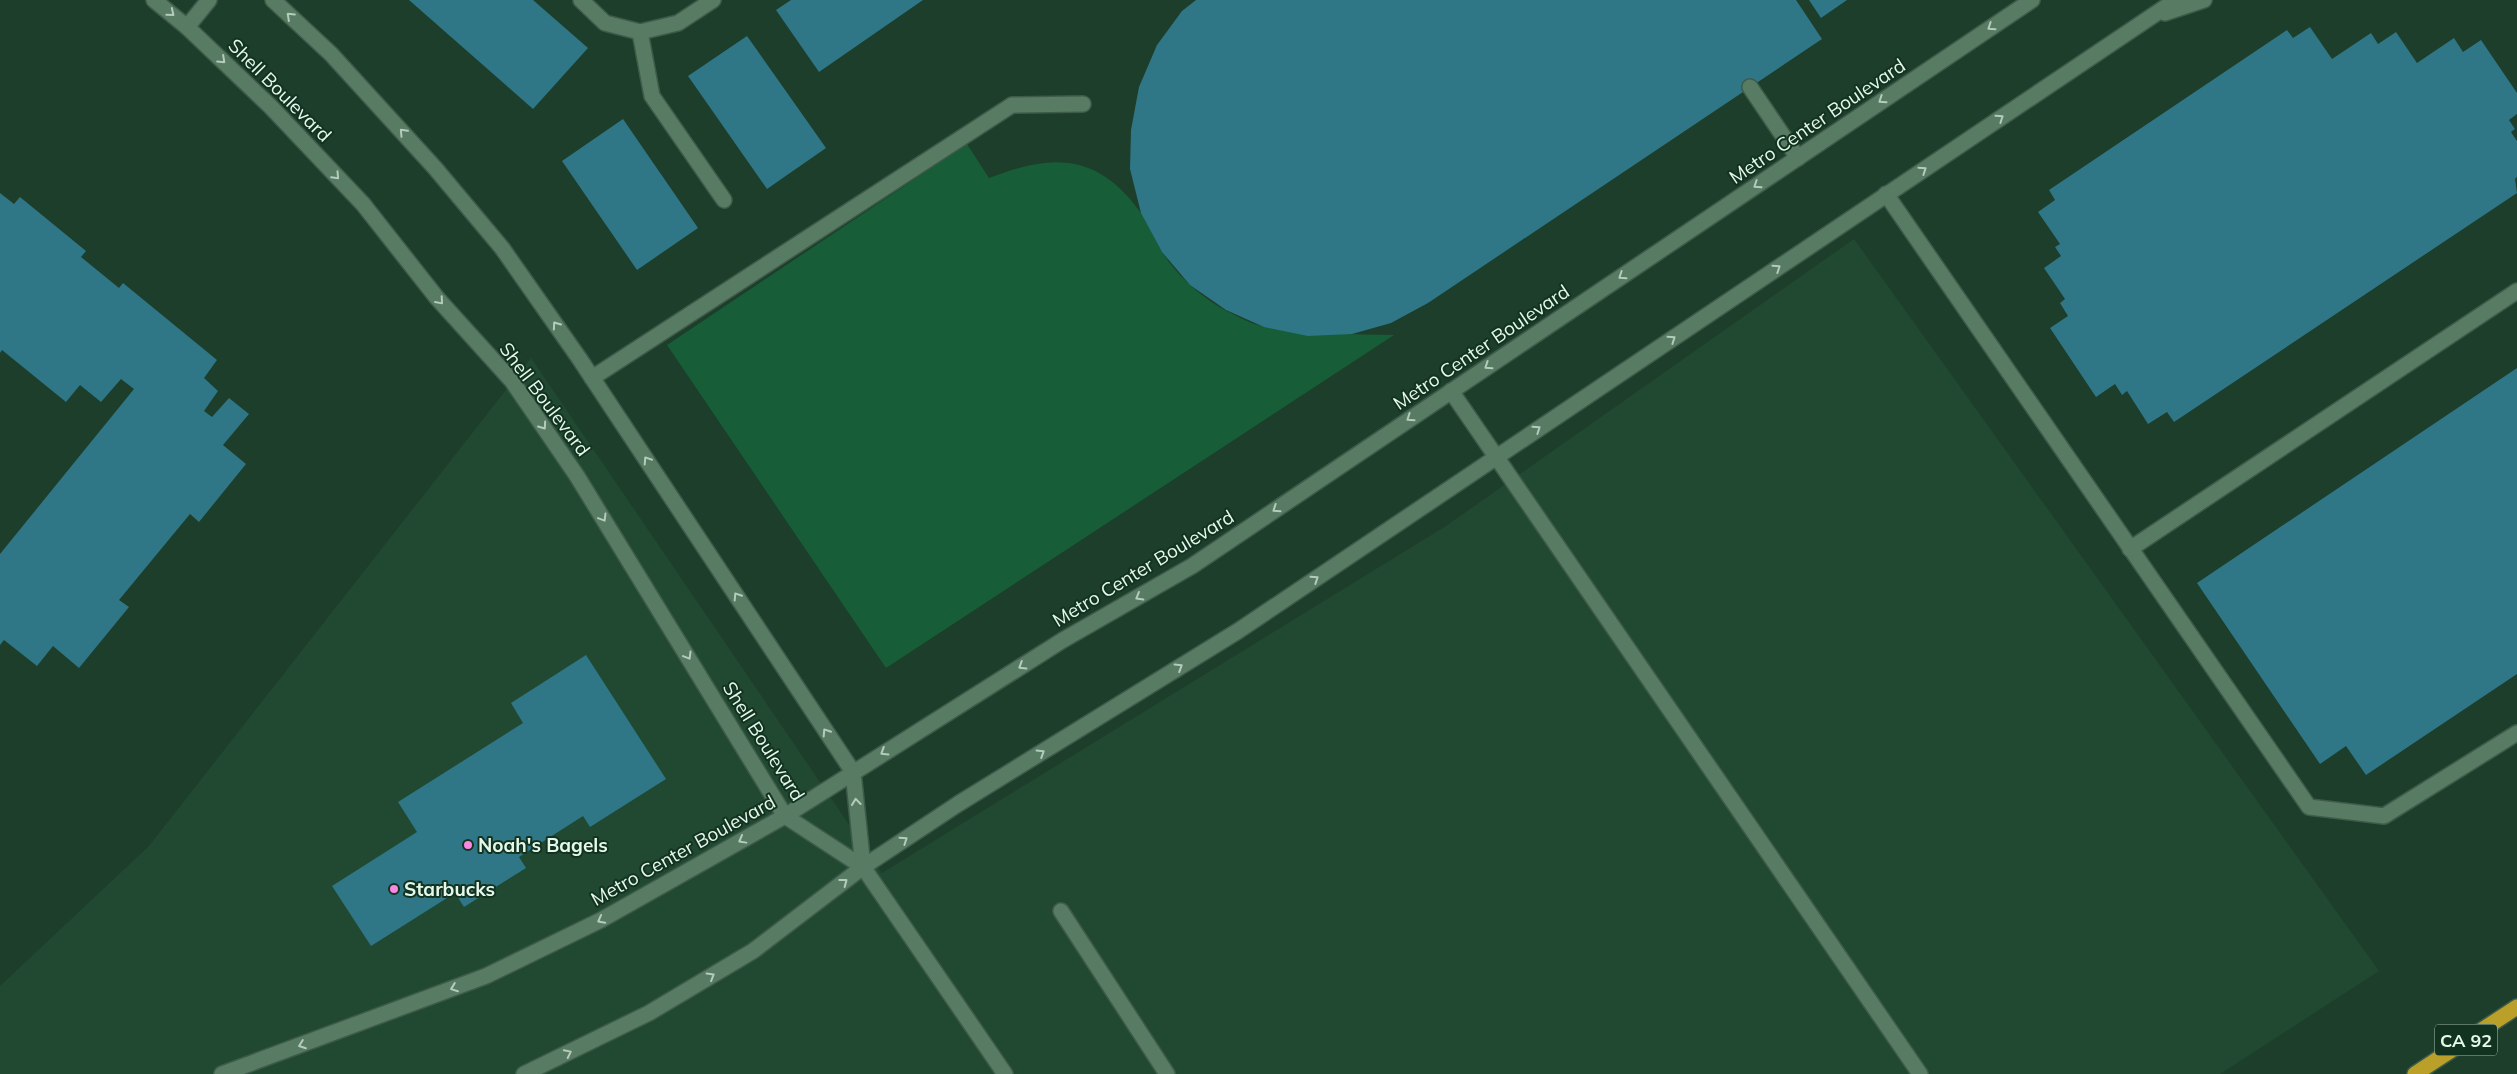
<svg xmlns="http://www.w3.org/2000/svg" width="2517" height="1074" font-family="Mulish,sans-serif">
  <style>
    .built { fill: #214931 }
    .green { fill: #175d38 }
    .building { fill: #2f7687 }
    .lines { fill: none; stroke-linecap: round; stroke-linejoin: round }
    .service-casing { stroke: #3e5b4a; stroke-width: 18 }
    .secondary-casing { stroke: #3e5b4a; stroke-width: 18 }
    .motorway-casing { stroke: #3e5b4a; stroke-width: 18 }
    .service { stroke: #587b64; stroke-width: 15 }
    .secondary { stroke: #587b64; stroke-width: 15 }
    .motorway { stroke: #ba9f28; stroke-width: 15 }
    .oneway { stroke: #b4ccbc }
    .poi-dot { fill: #fc86e3; stroke: #123320; stroke-width: 2 }
    .labels { text-anchor: middle; dominant-baseline: central; stroke-width: 4; stroke-linejoin: round; paint-order: stroke }
    .shield { fill: #123320; stroke: #a6bdae; stroke-width: 1 }
    .shield-label { font-size: 18px; font-weight: bold; fill: #e5f8eb }
    .street-label { font-size: 19px; fill: #e5f8eb; stroke: #123320 }
    .poi-label { font-size: 19px; font-weight: bold; fill: #e5f8eb; stroke: #123320; text-anchor: start }
  </style>
  <rect width="100%" height="100%" fill="#1d3e2a"/>
  <path class="built" d="M1854,239l525,732 -159,103h-2220v-88l149,-140 382,-488 351,515 564,-347z"/>
  <path class="green" d="M967,144l22,34c64,-25 109,-25 152,35 8,12 13,25 20,37 15,25 41,48 66,61 11,6 27,14 39,16 41,7 86,7 128,8l-508,333 -219,-323z"/>
  <g class="building">
    <path d="M409,0h124l55,48 -55,61z"/>
    <path d="M791,0h132l-104,72 -43,-62z"/>
    <path d="M1196,0h600l26,39 -394,264 -37,20 -39,11 -44,2 -44,-9 -38,-17 -36,-25 -28,-33 -21,-39 -11,-44 1,-39 8,-43 18,-42 25,-34z"/>
    <path d="M1809,0h38l-26,18z"/>
    <path d="M2310,27l22,32 39,-26 7,11 18,-12 21,31 37,-25 9,14 18,-12 36,53v21l-8,6 6,9 -4,3 6,9v36l-2,2 2,14 -343,229 -7,-10 -19,12 -21,-33 -5,4 -7,-11 -19,13 -46,-69 18,-12 -8,-13 5,-4 -21,-31 17,-12 -6,-9 5,-3 -22,-32 17,-12 -6,-10 238,-160 6,8z"/>
    <path d="M747,36l79,112 -59,41 -79,-113z"/>
    <path d="M623,119l75,109 -61,42 -75,-109z"/>
    <path d="M0,193l14,11 6,-7 66,54 -5,6 38,31 4,-5 94,77 -13,18 14,13 -14,20 8,6 17,-19 20,16 -26,31 23,19 -47,58 -9,-8 -71,86 10,7 -50,61 -26,-22 -16,20 -33,-26 -4,5v-91l134,-165 -13,-10 -20,23 -21,-17 -14,17 -64,-52 -2,3z"/>
    <path d="M2517,368v306l-151,101 -20,-29 -26,18 -123,-181z"/>
    <path d="M586,655l80,124 -76,48 -7,-11 -64,41 7,11 -62,39 -9,-14 -84,53 -39,-60 85,-54 -19,-30 125,-79 -12,-20z"/>
  </g>
  <g class="lines">
    <defs>
      <g id="service">
        <path d="M581,0l24,23 35,9 38,-9 35,-23"/>
        <path d="M187,27l22,-27"/>
        <path d="M640,32l12,64 72,104"/>
        <path d="M1750,87l48,71"/>
        <path d="M1886,194l423,613 75,9 133,-83"/>
        <path d="M592,378l420,-273 71,-1"/>
        <path d="M1451,391l469,683"/>
        <path d="M2130,549l387,-258"/>
        <path d="M863,867l142,207"/>
        <path d="M1061,911l106,163"/>
      </g>
      <g id="secondary">
        <path d="M154,0l33,27 84,80 92,97 74,94 75,83 65,95 208,340 78,51"/>
        <path d="M273,0l58,54 104,114 67,80 77,110 274,414 10,95"/>
        <path d="M2165,13l39,-13"/>
        <path d="M222,1074l264,-98 115,-56 184,-104 278,-176 129,-74 840,-566"/>
        <path d="M524,1074l125,-61 104,-62 110,-84 95,-63 280,-173 938,-631"/>
      </g>
      <path id="motorway" d="M2415,1074l102,-67"/>
    </defs>
    <use href="#service" class="service-casing"/>
    <use href="#secondary" class="secondary-casing"/>
    <use href="#motorway" class="motorway-casing"/>
    <use href="#service" class="service"/>
    <use href="#secondary" class="secondary"/>
    <use href="#motorway" class="motorway"/>
  </g>
  <defs><path id="oneway-chevron" d="M-2-3.5L2.5 0L-2 3.5" fill="none" stroke-width="1.6" stroke-linecap="round" stroke-linejoin="round" transform="scale(1.25)"/></defs>
  <g class="oneway">
    <use href="#oneway-chevron" transform="translate(171 13) rotate(39)"/>
    <use href="#oneway-chevron" transform="translate(290 16) rotate(-137)"/>
    <use href="#oneway-chevron" transform="translate(1991 27) rotate(146)"/>
    <use href="#oneway-chevron" transform="translate(222 60) rotate(43)"/>
    <use href="#oneway-chevron" transform="translate(1882 100) rotate(146)"/>
    <use href="#oneway-chevron" transform="translate(2000 118) rotate(-34)"/>
    <use href="#oneway-chevron" transform="translate(403 132) rotate(-133)"/>
    <use href="#oneway-chevron" transform="translate(1923 170) rotate(-34)"/>
    <use href="#oneway-chevron" transform="translate(336 176) rotate(47)"/>
    <use href="#oneway-chevron" transform="translate(1757 185) rotate(146)"/>
    <use href="#oneway-chevron" transform="translate(1777 268) rotate(-34)"/>
    <use href="#oneway-chevron" transform="translate(1622 276) rotate(146)"/>
    <use href="#oneway-chevron" transform="translate(440 301) rotate(49)"/>
    <use href="#oneway-chevron" transform="translate(556 325) rotate(-125)"/>
    <use href="#oneway-chevron" transform="translate(1672 339) rotate(-34)"/>
    <use href="#oneway-chevron" transform="translate(1488 366) rotate(146)"/>
    <use href="#oneway-chevron" transform="translate(1410 418) rotate(146)"/>
    <use href="#oneway-chevron" transform="translate(543 426) rotate(55)"/>
    <use href="#oneway-chevron" transform="translate(1537 429) rotate(-34)"/>
    <use href="#oneway-chevron" transform="translate(647 460) rotate(-123)"/>
    <use href="#oneway-chevron" transform="translate(1276 509) rotate(146)"/>
    <use href="#oneway-chevron" transform="translate(603 518) rotate(59)"/>
    <use href="#oneway-chevron" transform="translate(1315 579) rotate(-34)"/>
    <use href="#oneway-chevron" transform="translate(737 596) rotate(-123)"/>
    <use href="#oneway-chevron" transform="translate(1139 597) rotate(150)"/>
    <use href="#oneway-chevron" transform="translate(688 656) rotate(59)"/>
    <use href="#oneway-chevron" transform="translate(1022 666) rotate(148)"/>
    <use href="#oneway-chevron" transform="translate(1179 667) rotate(-32)"/>
    <use href="#oneway-chevron" transform="translate(826 732) rotate(-123)"/>
    <use href="#oneway-chevron" transform="translate(884 752) rotate(148)"/>
    <use href="#oneway-chevron" transform="translate(1041 753) rotate(-32)"/>
    <use href="#oneway-chevron" transform="translate(856 802) rotate(-96)"/>
    <use href="#oneway-chevron" transform="translate(742 840) rotate(151)"/>
    <use href="#oneway-chevron" transform="translate(904 840) rotate(-34)"/>
    <use href="#oneway-chevron" transform="translate(844 882) rotate(-37)"/>
    <use href="#oneway-chevron" transform="translate(601 920) rotate(152)"/>
    <use href="#oneway-chevron" transform="translate(711 976) rotate(-31)"/>
    <use href="#oneway-chevron" transform="translate(454 988) rotate(159)"/>
    <use href="#oneway-chevron" transform="translate(302 1045) rotate(160)"/>
    <use href="#oneway-chevron" transform="translate(568 1053) rotate(-26)"/>
  </g>
  <g class="poi-dot">
    <circle cx="468" cy="845" r="5"/>
    <circle cx="394" cy="889" r="5"/>
  </g>
  <g class="labels">
    <rect class="shield" x="2435" y="1024.5" width="62" height="31" rx="4"/>
    <g class="shield-label">
      <text x="2466" y="1040">CA 92</text>
    </g>
    <g class="street-label">
      <text transform="translate(280 90) rotate(45)">Shell Boulevard</text>
      <text transform="translate(1817 121) rotate(-34)">Metro Center Boulevard</text>
      <text transform="translate(1481 347) rotate(-34)">Metro Center Boulevard</text>
      <text transform="translate(545 399) rotate(53)">Shell Boulevard</text>
      <text transform="translate(1143 568) rotate(-31)">Metro Center Boulevard</text>
      <text transform="translate(764 741) rotate(58)">Shell Boulevard</text>
      <text transform="translate(683 850) rotate(-29)">Metro Center Boulevard</text>
    </g>
    <g class="poi-label">
      <text x="478" y="845">Noah's Bagels</text>
      <text x="404" y="889">Starbucks</text>
    </g>
  </g>
</svg>
